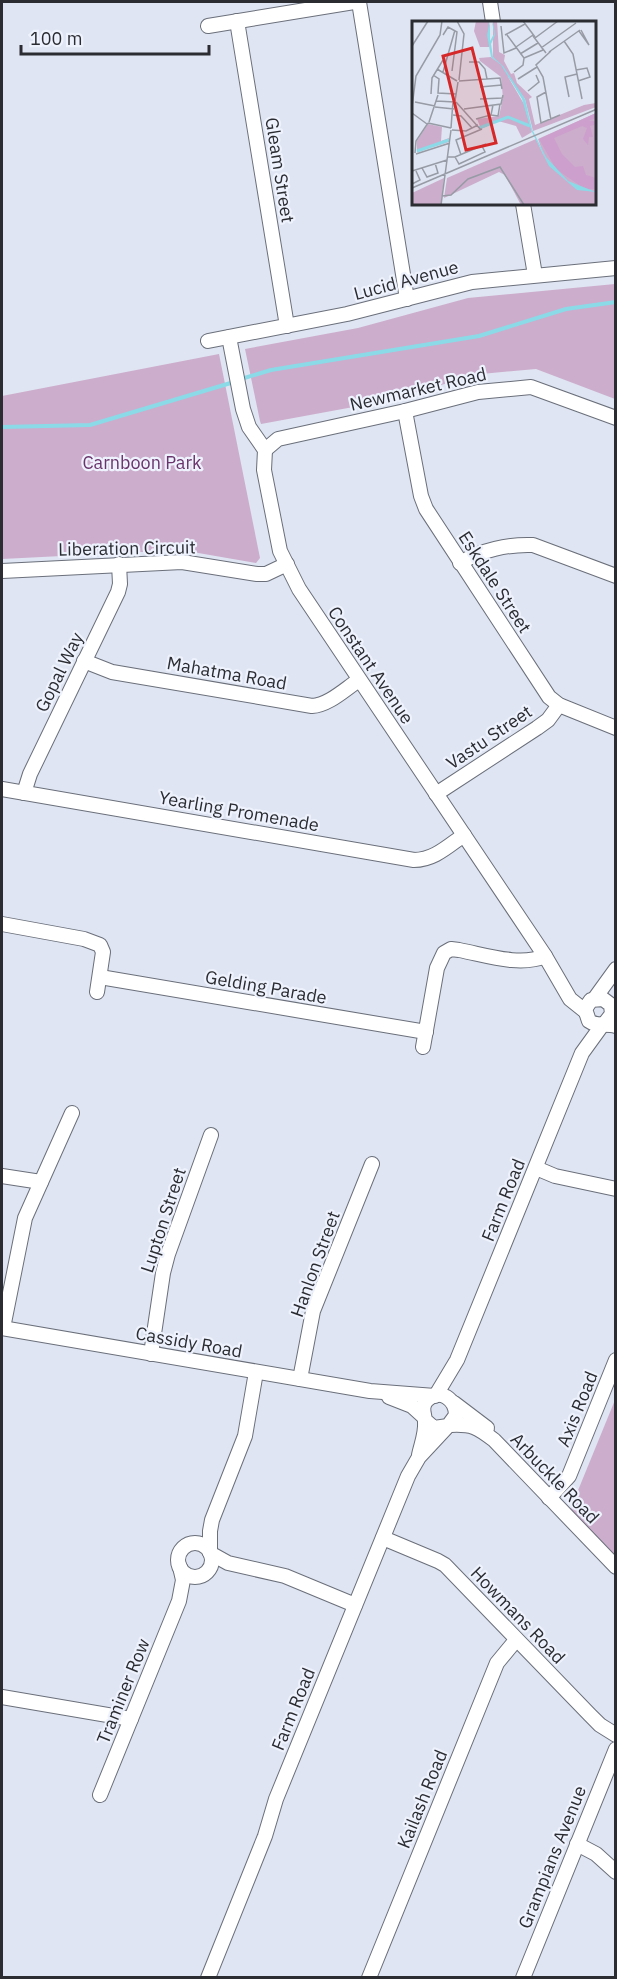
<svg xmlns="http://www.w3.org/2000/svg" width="617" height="1979" font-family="'IBM Plex Sans',sans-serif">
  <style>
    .green { fill: #ccadcc }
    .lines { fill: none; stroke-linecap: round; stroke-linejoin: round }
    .stream { stroke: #8adae8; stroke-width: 4 }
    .minor-casing { stroke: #6a6f7a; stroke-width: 16 }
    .minor { stroke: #fff; stroke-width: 14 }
    .labels { text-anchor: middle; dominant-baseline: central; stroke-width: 4.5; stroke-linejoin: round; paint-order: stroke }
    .street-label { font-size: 18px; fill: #2a2c31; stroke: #eef2fd }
    .park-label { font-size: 18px; fill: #6a336b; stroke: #eef2fd }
    .inset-river { fill: none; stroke: #8adae8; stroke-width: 3 }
    .inset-road { fill: none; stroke: #979ba5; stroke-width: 1.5 }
    .view { fill: #d62828; fill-opacity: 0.15; stroke: #d62828; stroke-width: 3 }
    .inset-edge { fill: none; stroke: #2a2c31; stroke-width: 3 }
  </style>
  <rect width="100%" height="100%" fill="#dfe5f2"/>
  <g class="green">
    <path d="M615,284v115l-79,-30 -55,5 -106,29 -114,21 -1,-3 -15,-72 113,-21 110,-30z"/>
    <path d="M219,354l41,204 -4,5 -75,-13 -179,9v-163z"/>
    <path d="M615,1400v158l-45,-48z"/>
  </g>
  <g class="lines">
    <g class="stream">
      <path d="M241,379l30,-9 208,-34 87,-27 50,-7"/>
      <path d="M2,427l88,-2 144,-43"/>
    </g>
    <defs>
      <g id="minor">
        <path d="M359,2l48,297"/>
        <path d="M490,2l3,20"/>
        <path d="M237,21l50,305"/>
        <path d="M208,26l146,-24"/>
        <path d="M523,204l12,71"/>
        <path d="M229,337l14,72 6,18 16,23 -1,20 16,81 19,38 246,367 25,43 15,12"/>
        <path d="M208,341l139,-27 125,-32 144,-14"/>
        <path d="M405,411l16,85 5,13 123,188 10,8 57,23"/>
        <path d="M265,450l13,-11 127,-28 73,-19 53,-5 85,31"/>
        <path d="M460,563c21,-13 49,-19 73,-18l83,31"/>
        <path d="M2,571l180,-9 75,12h9l21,-10"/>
        <path d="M84,661l28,11 200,34c17,-1 33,-17 47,-26"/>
        <path d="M2,789l412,71c20,0 34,-14 50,-25"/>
        <path d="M24,793l6,-19 88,-182 2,-8 -1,-20"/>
        <path d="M436,794l101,-66 11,-8 11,-15"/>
        <path d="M2,924l82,15 16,6 3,7 -6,40"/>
        <path d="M100,977l326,55"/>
        <path d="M595,998l21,-29"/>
        <path d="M605,1023l7,-9 -1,-9 -8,-6 -12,1 -6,9 4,12c8,6 17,2 27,5"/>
        <path d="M423,1047l14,-79 7,-15 7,-4 8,1c27,5 61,17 86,6"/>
        <path d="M536,1168l19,8 61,13"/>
        <path d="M2,1176l39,6"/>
        <path d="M2,1328l368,63 65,5"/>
        <path d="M3,1328l22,-110 47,-105"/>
        <path d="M151,1354l12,-81 5,-19 43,-119"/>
        <path d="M300,1379l13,-68 59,-147"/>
        <path d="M436,1395l21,-35 125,-307 21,-29"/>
        <path d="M389,1397l23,9 11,10"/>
        <path d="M454,1403l33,25"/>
        <path d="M451,1425c21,-1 26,2 43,15l122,127"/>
        <path d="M419,1455c2,-10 7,-22 6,-33 0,-8 -5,-14 2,-22 13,-13 29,0 29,15l-8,11 -14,2 -8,-7"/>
        <path d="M549,1498l20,-22 47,-116"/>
        <path d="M383,1538l55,23 7,4 145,150 10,10 16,10"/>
        <circle cx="195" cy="1560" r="17"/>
        <path d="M210,1552v-21l2,-11 33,-84 11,-64"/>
        <path d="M210,1553l18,10 57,13 70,29"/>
        <path d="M2,1697l129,22"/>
        <path d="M100,1795l79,-194 4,-21 -3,-13"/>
        <path d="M577,1844l19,10 20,18"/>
        <path d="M208,1978l57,-142 11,-37 132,-323 11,-19 27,-29"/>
        <path d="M369,1978l128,-315 19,-23"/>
        <path d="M523,1978l93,-229"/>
      </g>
    </defs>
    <use href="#minor" class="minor-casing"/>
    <use href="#minor" class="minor"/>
  </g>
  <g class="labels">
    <g class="street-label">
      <text transform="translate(280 170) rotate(81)">Gleam Street</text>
      <text transform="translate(406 280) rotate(-15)">Lucid Avenue</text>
      <text transform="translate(418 389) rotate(-13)">Newmarket Road</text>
      <text transform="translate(127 548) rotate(-1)">Liberation Circuit</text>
      <text transform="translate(495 582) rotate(57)">Eskdale Street</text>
      <text transform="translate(371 665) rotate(56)">Constant Avenue</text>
      <text transform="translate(59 672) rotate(-64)">Gopal Way</text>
      <text transform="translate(227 673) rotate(10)">Mahatma Road</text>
      <text transform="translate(489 737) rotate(-34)">Vastu Street</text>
      <text transform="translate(239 811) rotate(10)">Yearling Promenade</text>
      <text transform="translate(266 987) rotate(10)">Gelding Parade</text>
      <text transform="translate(503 1200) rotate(-68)">Farm Road</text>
      <text transform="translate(163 1220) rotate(-72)">Lupton Street</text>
      <text transform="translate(315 1264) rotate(-70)">Hanlon Street</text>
      <text transform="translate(189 1342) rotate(10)">Cassidy Road</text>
      <text transform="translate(577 1409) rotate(-68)">Axis Road</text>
      <text transform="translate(555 1478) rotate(46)">Arbuckle Road</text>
      <text transform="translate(518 1615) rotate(46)">Howmans Road</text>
      <text transform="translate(123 1691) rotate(-68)">Traminer Row</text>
      <text transform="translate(293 1709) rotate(-68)">Farm Road</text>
      <text transform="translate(422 1799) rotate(-68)">Kailash Road</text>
      <text transform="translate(552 1857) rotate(-68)">Grampians Avenue</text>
    </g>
    <g class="park-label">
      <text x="142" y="462">Carnboon Park</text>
    </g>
  </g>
  <g transform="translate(412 21)">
    <rect width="184" height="184" fill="#dfe5f2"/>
    <path d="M64,0h13v26h-9l-6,-16zM81,0h4l2,31 6,3 -1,6 7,13 3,-1 3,10 15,14 -3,2 6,26 49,-20 12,-2v4l-63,24 -8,-32 -32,-42zM79,36l10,8 23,39 8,28 -10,6 -6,-12 -18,-5 -17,8 -4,-10 22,-3 4,-18 -2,-21 -21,-16 -1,-3zM184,92v92h-75l-16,-30 -6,-3 -55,26 3,-20 89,-39 8,17 -6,-17zM16,103l14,3 -1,14 8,-3v4l-32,10v-11zM32,157l-3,26 -29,1v-12z" fill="#ccadcc"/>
    <path d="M184,92v5l-8,3h8l1,3 -7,2 3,11h-4l-1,8 -5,-6 4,-11 -5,-2 -28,12 8,16 13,13 8,-1 3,9 10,3v11h-11l-29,-20 -17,-30z" fill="#cd9fcc"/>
    <path d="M78,0v20l4,-7 -2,-13 2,6 1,8 -4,9 2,13 10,9 22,33 7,30 14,28 22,24 28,11 -19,-2 -28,-24 -18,-36 -9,-31 -21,-34 -10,-8 -4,-22z" fill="#8adae8"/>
    <path class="inset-river" d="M67,107l29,-11 22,9M5,130l32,-11"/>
    <path class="inset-road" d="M45,0l7,13 -5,46M111,0l12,16M89,5l3,27 12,-5M167,10l10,14 -8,-15M31,14l5,-8 9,5 -5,39M93,14l20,-11M95,14l17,23M121,15l13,17M123,17l23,-17M152,20l9,13 9,45M0,25l16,-25M104,26l17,-12M129,27l35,-25M139,30l-15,14 7,12 8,43M137,31l31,-22M108,33l18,-11M112,37l19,-8M57,41h10l6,7 2,10M25,48l20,12M164,49l11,-2 3,9 -12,4M31,51l12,-42M102,51l9,-7 1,-7M21,54l6,4 -1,14 18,1M106,58l19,-12M47,60l41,-3 2,11M68,66l22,-2M116,70l11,-9 -3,-7M134,71l-9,5 4,26 19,-8M19,73l1,-16 11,-18M157,76l-4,-20 12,-3M68,78l23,-1M24,80l19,1M43,80l3,-19M3,81l20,4M44,81l25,28M0,86l4,-31 24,-41 2,-14M23,86l19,2M52,88l37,-5 2,-9M0,92l15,11M41,94l8,1 11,12M79,94l7,1 2,-12M64,98l15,-4 2,-10M17,101l9,-27M16,102l23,5M39,107l2,-27M40,109l14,1 12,-6M3,132l1,-12 12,-18M4,133l34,-11M49,134l-5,-15 26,-11M36,136h7l31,-13M43,136l4,7 26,-12 -3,-6M10,147l5,9 11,-4 -3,-10M0,150l35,-11M0,163l8,-4 -4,-9M0,167l185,-79M30,175l9,-1 17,-16 32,-12 24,38M29,184l10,-75"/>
    <path class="view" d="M60,27l24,95 -30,7 -23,-94z"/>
    <rect width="184" height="184" class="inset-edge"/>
  </g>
  <rect width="617" height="1979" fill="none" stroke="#2a2c31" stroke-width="6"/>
  <path d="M21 45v9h188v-9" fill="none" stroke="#2a2c31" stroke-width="3"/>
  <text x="30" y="45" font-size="18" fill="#2a2c31" stroke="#eef2fd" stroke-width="4.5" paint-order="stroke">100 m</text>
</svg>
